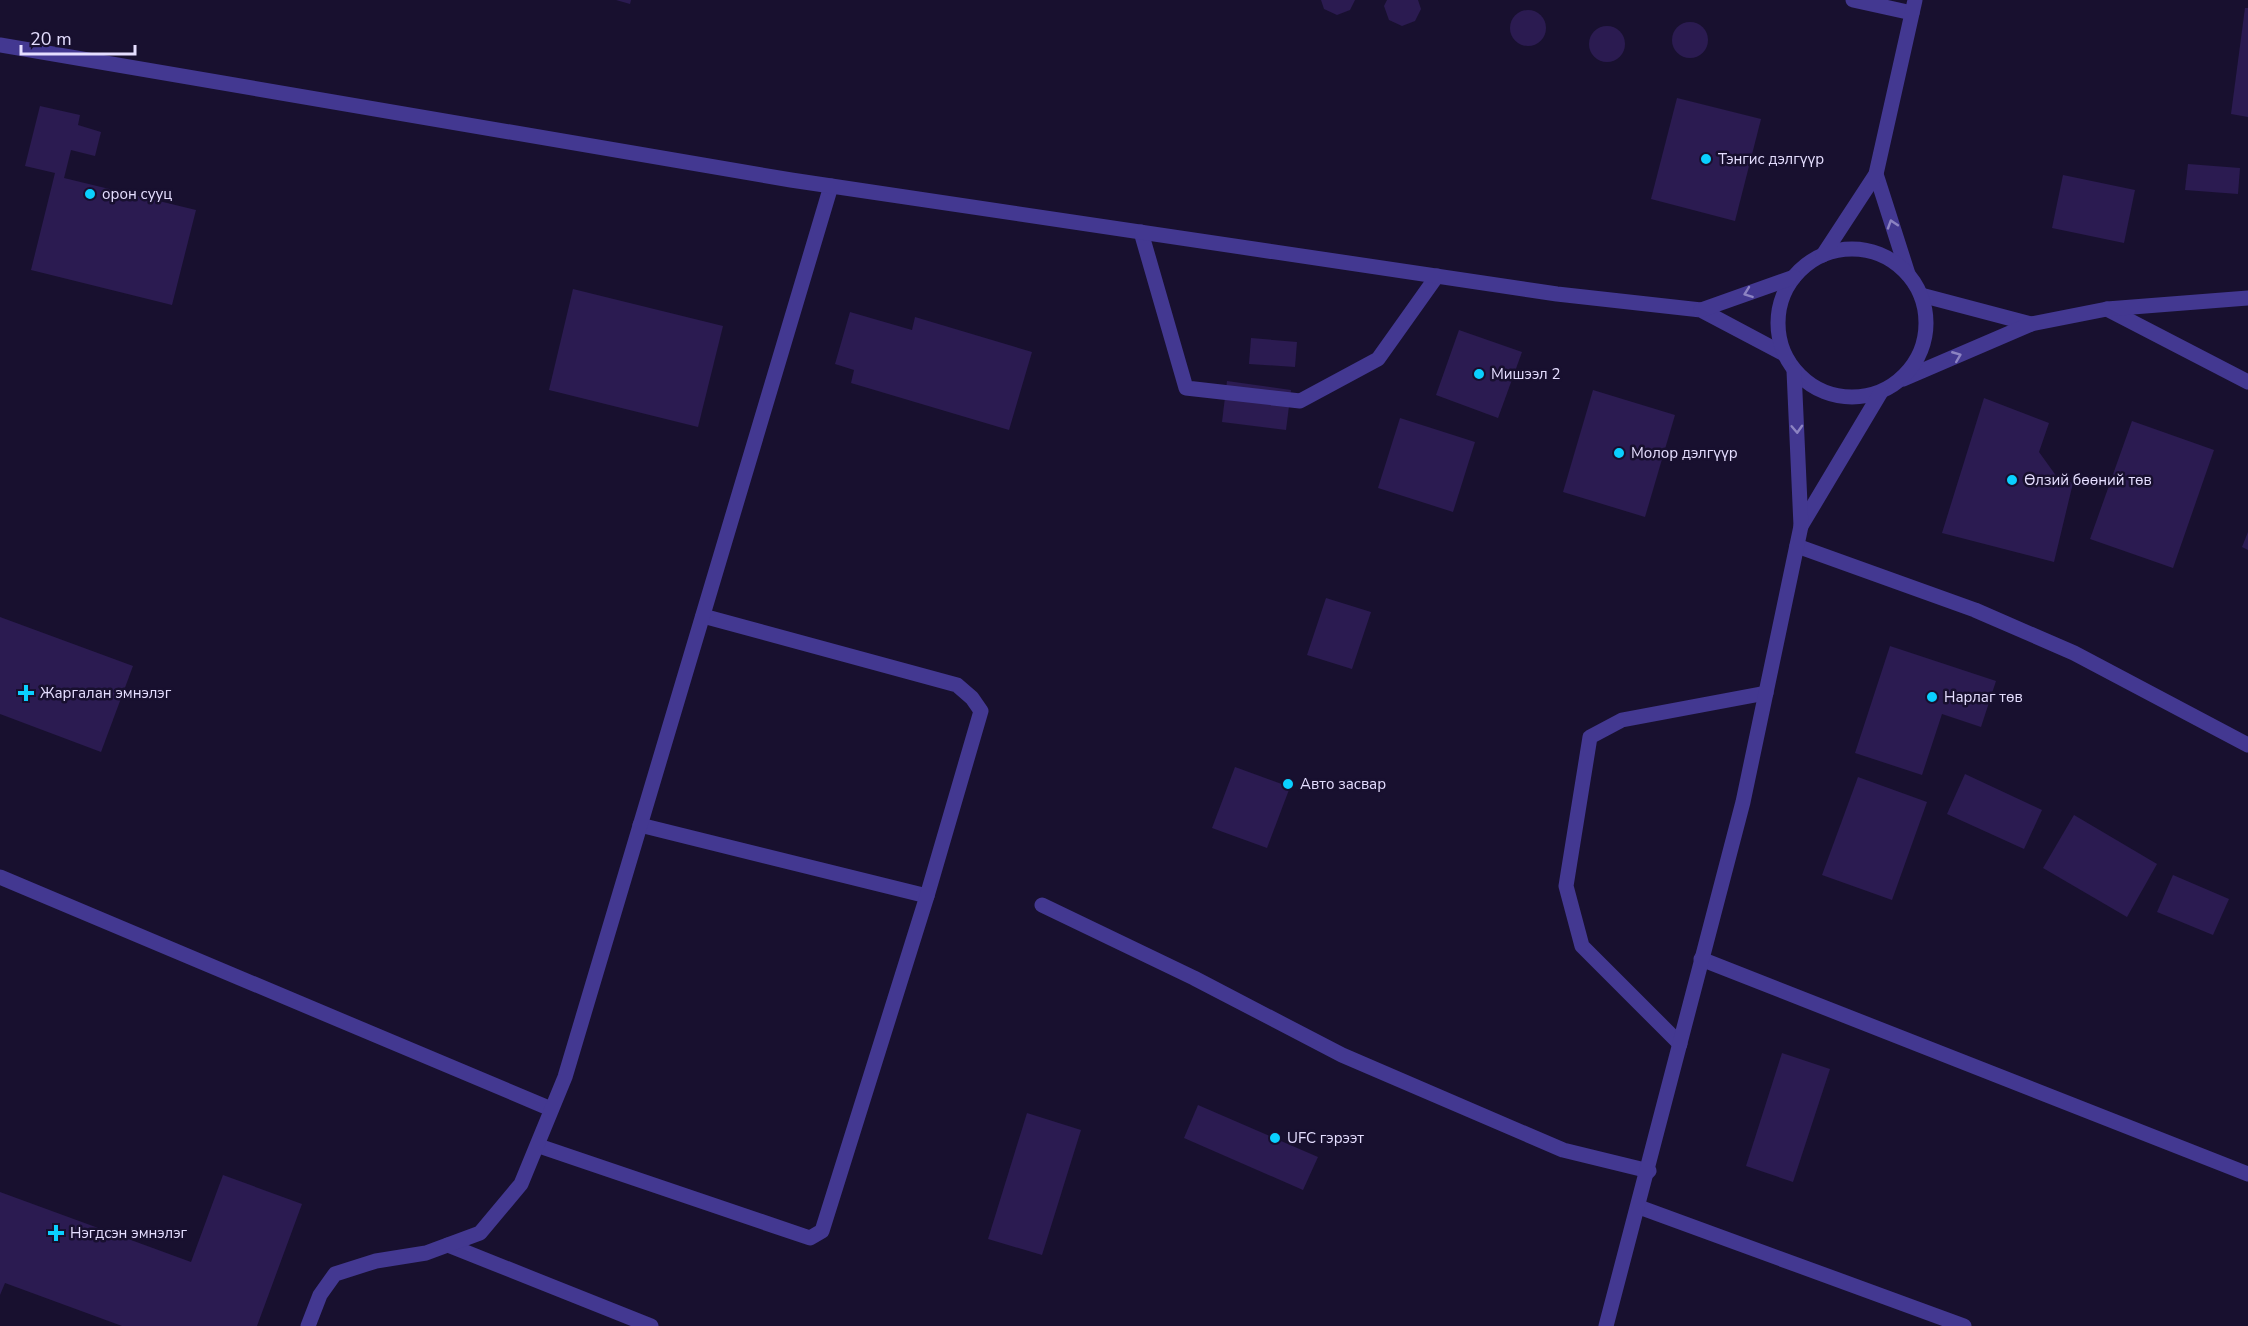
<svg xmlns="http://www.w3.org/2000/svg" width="2248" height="1326" font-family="'Nunito Sans',sans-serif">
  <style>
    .building { fill: #2b1b51 }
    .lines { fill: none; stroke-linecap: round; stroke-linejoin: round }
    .service { stroke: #433891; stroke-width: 15 }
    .minor { stroke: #433891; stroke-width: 15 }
    .tertiary { stroke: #433891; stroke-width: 15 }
    .oneway { stroke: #8c83c2 }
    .poi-dot { fill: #0ad0ff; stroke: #18102f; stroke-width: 2 }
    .labels { text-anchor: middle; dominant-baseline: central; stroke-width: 5; stroke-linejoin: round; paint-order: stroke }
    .poi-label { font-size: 15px; fill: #e5deff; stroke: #18102f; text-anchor: start }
  </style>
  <rect width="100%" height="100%" fill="#18102f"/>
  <g class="building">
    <path d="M616,0h15l-1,4z"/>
    <path d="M1321,0h34l-5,10 -13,5 -13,-6z"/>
    <path d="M1387,0h31l3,9 -6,12 -13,5 -13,-6 -5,-14z"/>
    <path d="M2245,8h3v109l-17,-3z"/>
    <circle cx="1528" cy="28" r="18"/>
    <circle cx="1690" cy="40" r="18"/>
    <circle cx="1607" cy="44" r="18"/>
    <path d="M1677,98l84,21 -26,102 -84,-22z"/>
    <path d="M40,106l40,9 -2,10 23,7 -6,24 -24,-6 -7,28 132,32 -24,95 -141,-35 24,-97 -30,-7z"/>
    <path d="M2188,164l52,4 -2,26 -53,-4z"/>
    <path d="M2063,175l72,15 -11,53 -72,-15z"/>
    <path d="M573,289l150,37 -25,101 -149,-37z"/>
    <path d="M850,312l62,18 3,-13 117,35 -23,78 -158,-47 3,-13 -19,-6z"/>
    <path d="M1459,330l63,22 -24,66 -62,-23z"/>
    <path d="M1251,338l46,4 -2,25 -46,-3z"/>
    <path d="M1227,381l64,9 -5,40 -64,-8z"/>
    <path d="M1593,390l82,25 -30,102 -82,-25z"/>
    <path d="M1984,398l65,25 -10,29 18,25 16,6 -19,79 -112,-29z"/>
    <path d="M1400,418l75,24 -22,70 -75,-24z"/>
    <path d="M2132,421l82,29 -41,118 -83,-29z"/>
    <path d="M2248,532v18l-6,-3z"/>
    <path d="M1326,598l45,14 -19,57 -45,-14z"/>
    <path d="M0,617l133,49 -32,86 -101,-38z"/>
    <path d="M1890,646l106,35 -15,46 -39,-13 -20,61 -67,-22z"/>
    <path d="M1235,767l55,20 -23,61 -55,-20z"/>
    <path d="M1965,774l77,36 -18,39 -77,-35z"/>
    <path d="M1858,777l69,25 -35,98 -70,-25z"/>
    <path d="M2074,815l83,49 -30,53 -84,-49z"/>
    <path d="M2173,875l56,24 -16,36 -56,-23z"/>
    <path d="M1782,1053l48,16 -37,113 -47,-16z"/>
    <path d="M1198,1105l120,52 -15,33 -119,-52z"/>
    <path d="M1027,1113l54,17 -39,125 -54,-16z"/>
    <path d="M223,1175l79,29 -45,122h-135l-117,-43 -5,12v-103l191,70z"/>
  </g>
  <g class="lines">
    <g class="service">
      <path d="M1141,232l45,156 114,13 78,-42 59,-83"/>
      <path d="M640,825l287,71"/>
      <path d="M1042,905l152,73 148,77 221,95 86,21"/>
      <path d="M1680,1044l-98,-98 -16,-60 24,-149 32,-17 144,-27"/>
      <path d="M539,1146l271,92 12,-7 105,-335 54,-185 -9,-13 -15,-13 -254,-69"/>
    </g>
    <g class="minor">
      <path d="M1853,0l59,13"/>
      <path d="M1921,295l110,29"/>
      <path d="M2107,309l141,73"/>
      <path d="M1903,379l128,-55 76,-15 141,-11"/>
      <path d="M1797,546l178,64 99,43 174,92"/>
      <path d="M0,877l551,232"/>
      <path d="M1701,959l547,215"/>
      <path d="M1639,1207l325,119"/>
      <path d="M448,1245l203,81"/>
      <path d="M308,1326l12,-31 15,-21 41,-13 50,-8 54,-20 41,-49 44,-107 266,-891"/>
    </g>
    <g class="tertiary">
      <path d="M0,45l791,135 766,114 144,16 83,44"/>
      <path d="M1876,174l32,100"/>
      <circle cx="1852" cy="323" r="74"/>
      <path d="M1823,255l53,-81 39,-174"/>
      <path d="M1701,310l93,-33"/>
      <path d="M1801,526l80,-134"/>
      <path d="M1606,1326l137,-524 58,-276 -7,-155"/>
    </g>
  </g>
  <defs><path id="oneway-chevron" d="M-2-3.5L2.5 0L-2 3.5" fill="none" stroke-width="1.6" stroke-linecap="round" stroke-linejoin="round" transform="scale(1.5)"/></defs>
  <g class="oneway">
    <use href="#oneway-chevron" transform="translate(1892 224) rotate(-108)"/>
    <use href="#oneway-chevron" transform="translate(1748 293) rotate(160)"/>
    <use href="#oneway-chevron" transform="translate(1957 356) rotate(-22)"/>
    <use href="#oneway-chevron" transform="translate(1797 429) rotate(87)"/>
  </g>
  <g class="poi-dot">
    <circle cx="1706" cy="159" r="6"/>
    <circle cx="90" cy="194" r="6"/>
    <circle cx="1479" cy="374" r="6"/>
    <circle cx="1619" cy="453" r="6"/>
    <circle cx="2012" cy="480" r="6"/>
    <path d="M23 684h6v6h6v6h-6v6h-6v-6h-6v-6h6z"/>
    <circle cx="1932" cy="697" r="6"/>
    <circle cx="1288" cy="784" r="6"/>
    <circle cx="1275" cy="1138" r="6"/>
    <path d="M53 1224h6v6h6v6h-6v6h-6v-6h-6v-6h6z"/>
  </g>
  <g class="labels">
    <g class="poi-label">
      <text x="1718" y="159">Тэнгис дэлгүүр</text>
      <text x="102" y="194">орон сууц</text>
      <text x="1491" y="374">Мишээл 2</text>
      <text x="1631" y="453">Молор дэлгүүр</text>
      <text x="2024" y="480">Өлзий бөөний төв</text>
      <text x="40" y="693">Жаргалан эмнэлэг</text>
      <text x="1944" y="697">Нарлаг төв</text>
      <text x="1300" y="784">Авто засвар</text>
      <text x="1287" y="1138">UFC гэрээт</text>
      <text x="70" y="1233">Нэгдсэн эмнэлэг</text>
    </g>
  </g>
  <path d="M21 45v9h114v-9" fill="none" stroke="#e5deff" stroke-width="3"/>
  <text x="30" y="45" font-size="18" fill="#e5deff" stroke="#18102f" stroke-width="4.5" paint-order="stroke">20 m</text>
</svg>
